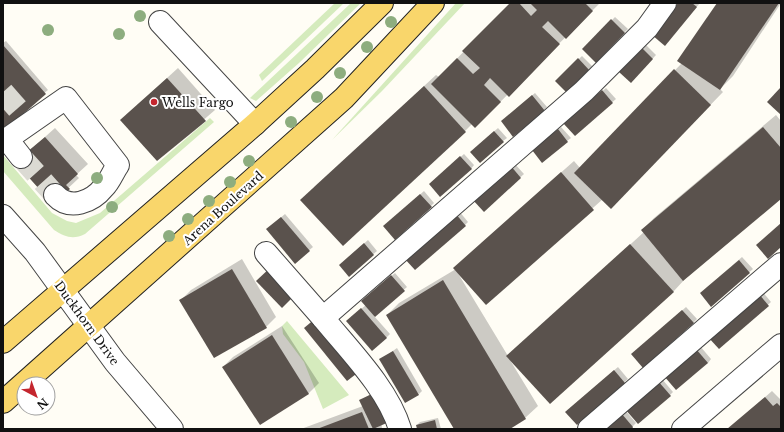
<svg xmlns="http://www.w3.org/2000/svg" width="784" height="432" font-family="'Libre Baskerville',serif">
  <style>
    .green { fill: #d5ebbd }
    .shadow { fill: #0003 }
    .building { fill: #5a524d }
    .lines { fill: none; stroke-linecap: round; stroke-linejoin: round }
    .minor-tunnel { stroke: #dbdad3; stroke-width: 22; stroke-dasharray: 22 11; stroke-linecap: butt }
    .minor-casing { stroke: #444; stroke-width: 24 }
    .major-casing { stroke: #222; stroke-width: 24 }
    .minor { stroke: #fff; stroke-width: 22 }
    .major { stroke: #f9d66b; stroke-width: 22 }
    .tree { fill: #8dad7f }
    .poi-dot { fill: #c4262e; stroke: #fff; stroke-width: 1.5 }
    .labels { text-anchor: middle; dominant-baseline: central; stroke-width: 4; stroke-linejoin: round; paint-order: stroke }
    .poi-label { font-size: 12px; fill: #111; stroke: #fff; text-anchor: start }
    .street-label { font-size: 12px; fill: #111; stroke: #fff }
  </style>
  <rect width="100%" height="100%" fill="#fffdf5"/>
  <g class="green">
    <path d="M335,3h9l-82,78 -3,-6z"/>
    <path d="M351,3h10l-62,60 -43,38 -6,-3z"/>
    <path d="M456,3h9l-83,88 -50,49z"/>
    <path d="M210,118l4,4 -129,112c-12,6 -20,3 -31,-4l-51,-59v-16l49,58 15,8 9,2 24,-10z"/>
    <path d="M287,321l62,74 -26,14 -19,-47 -21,-28 -1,-8z"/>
  </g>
  <g class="shadow">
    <path d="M511,3h89l-125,124 -3,-3 -7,7 -151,56 122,-112 3,2z"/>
    <path d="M679,3h21l-32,38z"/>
    <path d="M718,3h63l-48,73 -13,13 3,3 -100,103 -20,4 -117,104 -27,-28 49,81 136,-124 -2,-2 12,-12 122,-103 5,6v77l-96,81 -12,13 -163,68 28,46 -13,12 -17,11h-53l-68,-114 12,-12 57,-34 -1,-1 12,-12 107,-95 6,7 102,-105z"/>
    <path d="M615,17l13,12 -32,32 -13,-12z"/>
    <path d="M6,41l42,49 -45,36v-83z"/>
    <path d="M646,45l10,10 -25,27 -11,-10z"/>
    <path d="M582,56l11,11 -26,25 -11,-11z"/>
    <path d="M178,68l37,42 -58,50 -25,-50z"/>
    <path d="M606,88l10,11 -41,35 -7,-14z"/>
    <path d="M535,93l12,14 -3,3 -39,8z"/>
    <path d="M561,127l10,11 -4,3 -30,6z"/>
    <path d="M55,128l33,36 -12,11 3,3 -16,15 -36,-40z"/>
    <path d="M498,128l9,10 -4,3 -29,8z"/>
    <path d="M464,154l10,11 -3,4 -38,12z"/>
    <path d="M514,163l10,11 -40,36z"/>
    <path d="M424,191l10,12 -3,3 -43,17z"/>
    <path d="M459,211l9,11 -3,3 -60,33z"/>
    <path d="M285,214l28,33 -18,15 -24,-36z"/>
    <path d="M368,240l9,11 -28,24 -6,-13z"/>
    <path d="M742,257l11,12 -42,37 -7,-16z"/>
    <path d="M242,259l34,58 -10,10 -85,-27 10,-10z"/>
    <path d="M395,273l12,14 -33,29 16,18 -4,4 -35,-21 15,-12v-7z"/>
    <path d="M762,291l9,11 -52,46z"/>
    <path d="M686,307l11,12 -4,4 -57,28z"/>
    <path d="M282,326l37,57 -10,10 -49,31 -37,-57 10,-10z"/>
    <path d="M700,346l11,13 -3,4 -42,13z"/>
    <path d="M397,348l25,43 -3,3 -39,-34z"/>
    <path d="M618,367l10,12 -51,44 -7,-15z"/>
    <path d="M662,379l11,13 -3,3 -43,14z"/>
    <path d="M378,390l4,39h-81l62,-23 -2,-6z"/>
    <path d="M772,391l9,9v27l-2,2h-50z"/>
    <path d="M625,410l11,13 -6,6h-27z"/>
    <path d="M438,418l3,11h-23l-1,-4 3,-3z"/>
  </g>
  <g class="building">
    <path d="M510,3h9l12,13 6,-6 -7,-7h55l8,8 -27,28 -18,-18 -6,6 18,17 -51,53 -19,-19 -6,7 17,17 -26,26 -44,-44 26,-26 16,16 7,-6 -18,-17z"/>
    <path d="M678,3h14l5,4 -32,39 -13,-11z"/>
    <path d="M717,3h62l-59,87 -43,-29z"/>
    <path d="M611,19l14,14 -29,30 -14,-14z"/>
    <path d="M3,45l43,49 -41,36 -2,-3z"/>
    <path d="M642,48l11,11 -22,24 -12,-11z"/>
    <path d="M578,58l12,13 -23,22 -12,-12z"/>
    <path d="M674,69l37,36 -100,104 -37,-36z"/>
    <path d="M167,78l39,43 -49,40 -37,-41z"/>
    <path d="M424,86l42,46 -123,114 -43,-46z"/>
    <path d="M781,87v28l-14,-13z"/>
    <path d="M602,90l11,13 -38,33 -12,-13z"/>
    <path d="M532,95l13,16 -32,26 -12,-16z"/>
    <path d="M763,127l18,21v51l-98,82 -42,-51z"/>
    <path d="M558,129l10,13 -26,21 -10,-13z"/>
    <path d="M494,131l10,11 -24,21 -10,-11z"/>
    <path d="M45,137l33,37 -12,11 4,4 -7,6 -14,5 -34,-38z"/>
    <path d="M460,156l12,13 -32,28 -11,-13z"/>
    <path d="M510,165l11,13 -37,34 -12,-13z"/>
    <path d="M561,172l33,38 -108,95 -33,-37z"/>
    <path d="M420,194l12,13 -37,33 -12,-14z"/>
    <path d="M455,213l11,13 -51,44 -11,-12z"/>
    <path d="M281,217l29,34 -15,13 -29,-35z"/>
    <path d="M781,223v24l-13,12 -12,-14z"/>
    <path d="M364,243l10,12 -25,22 -10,-12z"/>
    <path d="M630,244l44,48 -124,112 -44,-48z"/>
    <path d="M739,260l11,13 -39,34 -11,-14z"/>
    <path d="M271,267l26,26 -15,15 -26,-27z"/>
    <path d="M232,269l35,59 -53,30 -35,-58z"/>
    <path d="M391,275l14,16 -30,26 -14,-16z"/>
    <path d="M443,280l83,139 -16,10h-56l-68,-114z"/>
    <path d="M758,293l11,13 -50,43 -11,-12z"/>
    <path d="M361,308l26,30 -15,13 -26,-30z"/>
    <path d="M682,310l12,13 -51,45 -12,-14z"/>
    <path d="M316,318l44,53 -13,10 -43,-53z"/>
    <path d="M272,335l37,59 -49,31 -38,-58z"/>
    <path d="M696,349l12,14 -32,27 -12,-14z"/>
    <path d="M393,351l26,44 -14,8 -26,-44z"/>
    <path d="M614,370l11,13 -48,42 -12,-13z"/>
    <path d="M658,381l13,15 -33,28 -13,-15z"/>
    <path d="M374,393l15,29 -16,7 -14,-29z"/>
    <path d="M765,397l8,9 4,-3 4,4v22h-54z"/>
    <path d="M362,412l7,17h-52z"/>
    <path d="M621,413l12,14 -1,2h-30z"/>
    <path d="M435,420l2,9h-20l-1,-4z"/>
  </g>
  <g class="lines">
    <g class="minor-tunnel">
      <path d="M3,92l21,24"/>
      <path d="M21,157l34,38"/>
    </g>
    <defs>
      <g id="minor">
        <path d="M160,22l95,102"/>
        <path d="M21,157l-14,-18 59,-41 52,67c-5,7 -8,16 -14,22 -12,15 -34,24 -49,8"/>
        <path d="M3,216l32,36 80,110 57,67"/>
        <path d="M266,253l57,65 261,-227 63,-63 18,-25"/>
        <path d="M323,318c27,33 65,71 77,111"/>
        <path d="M589,429l192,-165"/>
        <path d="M683,429l98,-84"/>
      </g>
      <g id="major">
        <path d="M3,342l252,-218 60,-55 67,-66"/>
        <path d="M3,402l341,-304 89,-95"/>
      </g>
    </defs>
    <use href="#minor" class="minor-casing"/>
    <use href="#major" class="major-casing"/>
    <use href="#minor" class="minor"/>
    <use href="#major" class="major"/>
  </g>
  <g class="tree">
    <circle cx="140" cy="16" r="6"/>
    <circle cx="391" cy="22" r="6"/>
    <circle cx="48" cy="30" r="6"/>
    <circle cx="119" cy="34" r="6"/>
    <circle cx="367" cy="47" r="6"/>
    <circle cx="340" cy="73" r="6"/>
    <circle cx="317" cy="97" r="6"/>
    <circle cx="291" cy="122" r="6"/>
    <circle cx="249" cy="161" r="6"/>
    <circle cx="97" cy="178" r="6"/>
    <circle cx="230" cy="182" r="6"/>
    <circle cx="209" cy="201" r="6"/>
    <circle cx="112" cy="207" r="6"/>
    <circle cx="188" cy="219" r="6"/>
    <circle cx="169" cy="236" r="6"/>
  </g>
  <circle class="poi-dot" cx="154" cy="102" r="4"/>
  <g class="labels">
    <g class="poi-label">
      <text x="162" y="102">Wells Fargo</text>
    </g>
    <g class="street-label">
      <text transform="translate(223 208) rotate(-42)">Arena Boulevard</text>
      <text transform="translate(87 323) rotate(54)">Duckhorn Drive</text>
    </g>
  </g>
  <rect width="784" height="432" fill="none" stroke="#111111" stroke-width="8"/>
  <g transform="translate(36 396) rotate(139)"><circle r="19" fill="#ffffff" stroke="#a0a0a0"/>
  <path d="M0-3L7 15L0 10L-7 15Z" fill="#c4262e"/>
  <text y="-6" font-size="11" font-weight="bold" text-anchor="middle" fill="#111111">N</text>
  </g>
</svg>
